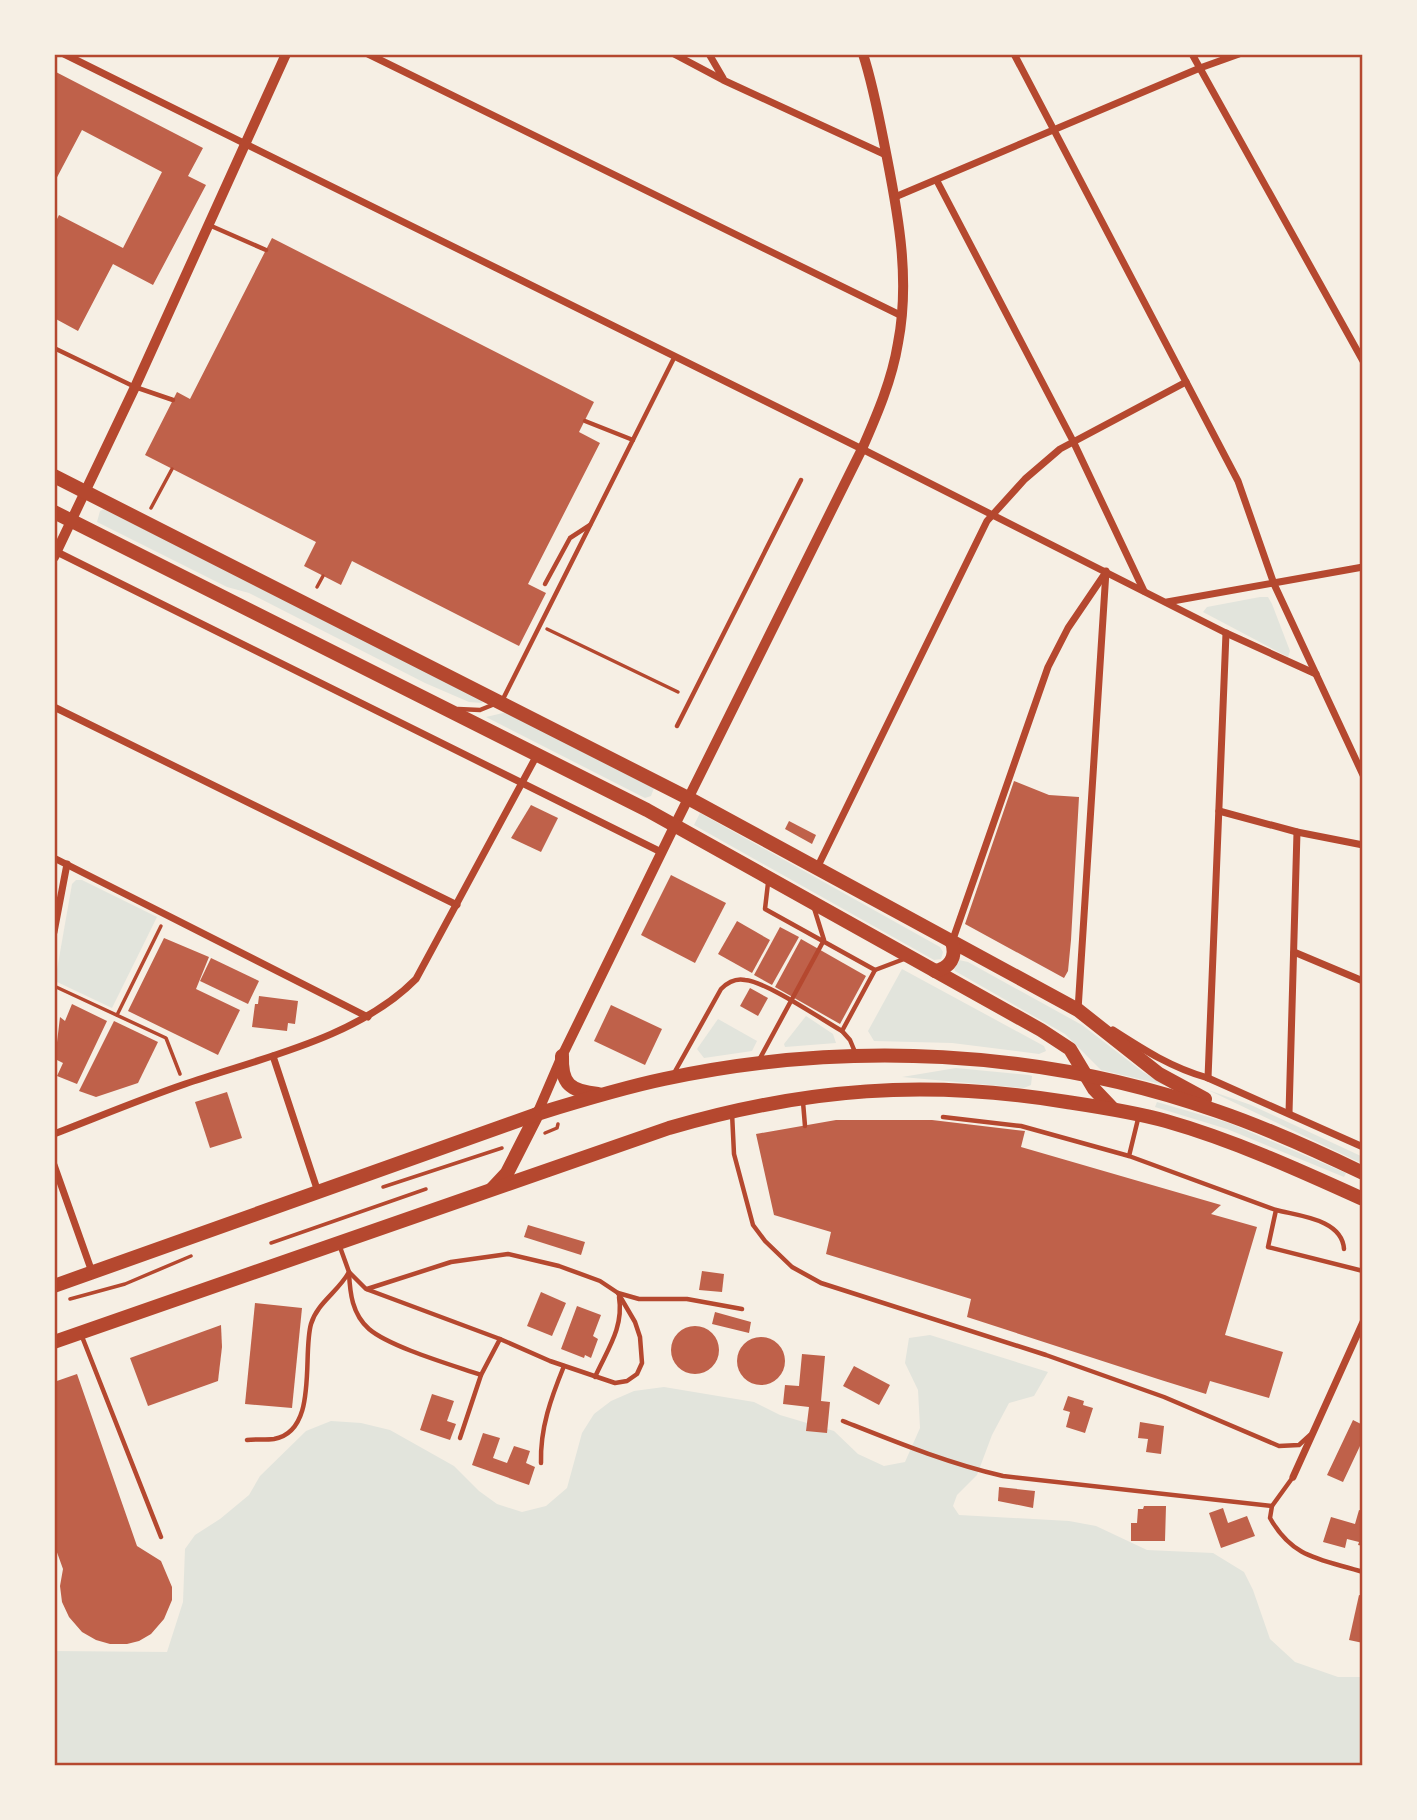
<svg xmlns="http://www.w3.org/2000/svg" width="1417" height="1820" font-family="Raleway,sans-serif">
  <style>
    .green { fill: #e2e4dc }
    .building { fill: #bf614a }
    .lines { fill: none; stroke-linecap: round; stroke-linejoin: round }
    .path { stroke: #b5482f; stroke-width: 3.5 }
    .service { stroke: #b5482f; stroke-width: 4.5 }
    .minor { stroke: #b5482f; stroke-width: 7 }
    .tertiary { stroke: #b5482f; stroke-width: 10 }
    .primary { stroke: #b5482f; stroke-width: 14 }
    .neatline { fill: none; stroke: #b5482f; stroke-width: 2.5 }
  </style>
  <rect width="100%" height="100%" fill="#f6efe4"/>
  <g class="green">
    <path d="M104,509l376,189 3,2 -1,3 -13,-1 -44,-19 -176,-90 -22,-6 -130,-65 3,-11z"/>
    <path d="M1260,597h8l4,7 18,47 -2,6 -85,-45 4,-5z"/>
    <path d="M507,712l147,76 -3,8 -6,2 -159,-81z"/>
    <path d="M700,813l240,134 3,5 -2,7 -7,1 -240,-135z"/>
    <path d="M76,880h6l75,37 -45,91 -57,-27 17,-97z"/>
    <path d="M959,960l9,2 114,63 61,47 22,13 -64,-15 -36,-36 -110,-63 -1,-3z"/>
    <path d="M902,969l142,77 2,5 -7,3 -87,-11 -78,-2 -6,-10z"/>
    <path d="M806,1016l27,18 3,9 -51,4 -1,-3z"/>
    <path d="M718,1019l39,22 -5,10 -48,7 -7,-9z"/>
    <path d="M956,1068l73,7 3,1 -1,9 -7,3 -122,-11z"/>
    <path d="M1208,1090l43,15 112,52v7z"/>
    <path d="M1157,1102l72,21 117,50 -2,4 -117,-48 -72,-22z"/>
    <path d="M930,1335l118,37 -14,24 -25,7 -17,32 -15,40 -20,20 -4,11 6,9 110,6 27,5 51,24 66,3 31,19 9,18 17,49 25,23 43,15h25v89h-1309v-115l113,1 16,-50 2,-53 10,-14 25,-16 29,-24 11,-19 46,-45 25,-10 30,2 29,7 64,36 25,25 18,13 25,8 24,-6 21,-18 15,-55 12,-19 17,-13 23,-10 30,-4 90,15 26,13 54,16 24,23 26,12 21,-4 15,-34 -2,-38 -13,-27 4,-25z"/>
  </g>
  <g class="building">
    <path d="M54,71l149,77 -15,28 18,9 -53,100 -40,-21 -35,67 -24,-13v-93l5,-10 64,33 39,-76 -80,-42 -28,53z"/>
    <path d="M272,238l322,164 -15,30 21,11 -72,141 18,9 -27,53 -167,-85 -11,24 -37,-19 12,-24 -171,-87 32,-63 13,7z"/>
    <path d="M1014,781l35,14 30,2 -8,143 -3,31 -4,7 -99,-54z"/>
    <path d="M531,805l27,13 -17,34 -30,-14z"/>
    <path d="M789,821l27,14 -4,9 -27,-15z"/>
    <path d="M671,875l55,28 -31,60 -54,-28z"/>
    <path d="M737,921l33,19 -18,33 -34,-19z"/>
    <path d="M780,927l19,10 -27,48 -18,-10z"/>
    <path d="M164,938l45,19 -13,32 44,21 -22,45 -90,-44z"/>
    <path d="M801,939l65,37 -26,48 -65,-37z"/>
    <path d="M211,958l48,23 -11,23 -48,-23z"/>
    <path d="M750,988l18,10 -10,18 -18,-10z"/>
    <path d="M259,996l39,5 -3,23 -7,-1 -1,8 -35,-4 3,-23h3z"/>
    <path d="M72,1004l35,17 -30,63 -20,-8 6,-13 -8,-4 5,-42 5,4z"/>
    <path d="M611,1005l51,24 -17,36 -51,-24z"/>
    <path d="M114,1021l44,21 -20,41 -42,14 -17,-6z"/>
    <path d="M227,1092l15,46 -32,10 -15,-46z"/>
    <path d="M836,1120h96l93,11 -4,16 200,58 -10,9 46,13 -32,108 58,17 -14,46 -59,-17 -4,13 -45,-14 -194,-63 4,-18 -145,-45 5,-22 -57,-17 -18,-81z"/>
    <path d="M528,1225l57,17 -4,13 -57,-18z"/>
    <path d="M702,1271l22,3 -2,18 -23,-2z"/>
    <path d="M541,1292l25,11 -14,33 -25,-10z"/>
    <path d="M255,1303l47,5 -10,100 -47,-4z"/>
    <path d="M577,1306l24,9 -8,21 5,3 -7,19 -6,-3 -1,3 -23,-9z"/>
    <path d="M715,1312l36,10 -2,11 -37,-9z"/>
    <path d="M221,1325l1,22 -4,34 -70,25 -18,-48z"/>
    <circle cx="695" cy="1350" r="24"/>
    <circle cx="761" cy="1361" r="24"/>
    <path d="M802,1354l23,2 -4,45 9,1 -3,31 -21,-2 3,-24 -26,-3 2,-19 14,1z"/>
    <path d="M854,1366l36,19 -11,20 -36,-19z"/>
    <path d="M77,1374l60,172 24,15 11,26v13l-8,19 -13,15 -12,7 -12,3h-17l-14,-4 -14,-8 -13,-15 -7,-15 -2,-16 3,-17 -9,-25v-162z"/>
    <path d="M432,1394l22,7 -7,20 9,3 -6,16 -30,-10z"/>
    <path d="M1068,1396l16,5 -1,4 10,3 -8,25 -19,-6 4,-15 -7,-2z"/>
    <path d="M1353,1420l10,5v22l-3,-1 -17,36 -16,-7z"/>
    <path d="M1140,1422l24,4 -3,28 -15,-2 2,-13 -10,-1z"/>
    <path d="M483,1433l17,5 -7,20 14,5 7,-17 16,5 -4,12 9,4 -6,18 -57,-20z"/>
    <path d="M999,1487l36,4 -2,17 -35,-7z"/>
    <path d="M1144,1506h22l-1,35h-34v-18h6l1,-14h5z"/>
    <path d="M1223,1508l5,15 19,-7 8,20 -34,12 -12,-35z"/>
    <path d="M1359,1510l4,1v35l-5,-1 1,-3 -12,-3 -2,9 -22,-6 8,-25 24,7z"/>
    <path d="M1359,1595l4,1v47l-14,-3z"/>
  </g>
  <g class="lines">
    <g class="path">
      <path d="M151,508l21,-39"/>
      <path d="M317,587l6,-11"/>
      <path d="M547,629l131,63"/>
      <path d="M54,986l112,52 14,36"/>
      <path d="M117,1015l44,-89"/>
      <path d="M545,1133l12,-5 1,-4"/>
      <path d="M383,1187l119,-39"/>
      <path d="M271,1243l155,-54"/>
      <path d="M70,1299l55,-15 66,-28"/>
    </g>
    <g class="service">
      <path d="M209,225l57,25"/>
      <path d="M54,348l81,39 38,13"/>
      <path d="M585,421l48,19"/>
      <path d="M545,584l25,-46 20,-13"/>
      <path d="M458,709l22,1 22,-9 173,-345"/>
      <path d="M677,726l124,-246"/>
      <path d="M768,883l-3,26 110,61"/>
      <path d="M842,1031l33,-61 29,-11"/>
      <path d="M759,1060l65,-120 -10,-32"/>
      <path d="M673,1075l48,-86c7,-7 14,-11 24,-9 22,2 76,39 97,51l8,9 5,12"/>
      <path d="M803,1102l2,24"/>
      <path d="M732,1113l2,41 19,71 12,16 27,26 29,16 225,72 118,42 115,49 20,-1 11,-10"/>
      <path d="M1139,1115l-10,41 147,54 -8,37 95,24"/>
      <path d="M943,1117l78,9 108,30"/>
      <path d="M1276,1210c23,6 66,9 68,39"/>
      <path d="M340,1247l9,25 17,17 134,50 50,22 65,22 12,-2 10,-7 5,-11 -2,-26 -5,-15 -17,-29"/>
      <path d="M349,1273c1,20 3,41 20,56 21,18 83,36 112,46"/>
      <path d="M367,1289l84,-27 57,-8 51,12 41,15 18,12 21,6h48l55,10"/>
      <path d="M81,1334l80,203"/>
      <path d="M595,1377c12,-27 29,-49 24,-80"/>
      <path d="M843,1421c53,21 104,42 160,55l269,30"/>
      <path d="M460,1438l21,-63 19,-36"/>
      <path d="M247,1440c9,-1 19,0 27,-1 45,-8 28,-84 37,-115 6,-21 27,-32 38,-52"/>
      <path d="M541,1463c-1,-35 10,-65 23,-97"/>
      <path d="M1293,1477l-21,29 -2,12c23,41 51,41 93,54"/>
    </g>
    <g class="minor">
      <path d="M64,54l798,395 364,184 90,41"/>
      <path d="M368,54l534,262"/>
      <path d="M674,54l49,26 163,75"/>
      <path d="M709,54l14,24"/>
      <path d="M1014,54l224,427 36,103 89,191"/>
      <path d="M1192,54l171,307"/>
      <path d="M937,181l136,260 71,150"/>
      <path d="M895,197l305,-129 39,-14"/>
      <path d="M55,551l606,301"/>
      <path d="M1167,602l196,-35"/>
      <path d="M54,707l403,198"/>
      <path d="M1219,811l78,21 66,13"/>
      <path d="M54,858l314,159"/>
      <path d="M817,868l170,-347 38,-42 35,-30 126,-67"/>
      <path d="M54,932l13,-68"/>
      <path d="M952,942l96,-275 20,-39 38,-56"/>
      <path d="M1294,952l69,29"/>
      <path d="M1078,1010l28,-439"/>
      <path d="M1113,1030c31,20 59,38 95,48l155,69"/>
      <path d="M273,1056l45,136"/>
      <path d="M1208,1078l18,-445"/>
      <path d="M1289,1113l8,-281"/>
      <path d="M54,1134c44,-17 87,-35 131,-50 76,-26 173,-46 231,-105l121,-224"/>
      <path d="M54,1165l38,107"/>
      <path d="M1293,1477l70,-155"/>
    </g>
    <g class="tertiary">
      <path d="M54,557l81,-170 151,-333"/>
      <path d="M537,1114l25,-58 109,-223 191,-384c15,-34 30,-69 36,-106 12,-62 1,-124 -11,-185 -7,-35 -13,-70 -24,-104"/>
    </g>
    <g class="primary">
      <path d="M54,476l634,322 390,212 81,64 46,25"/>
      <path d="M54,512l593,298 394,220 29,19 24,40 19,20"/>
      <path d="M935,971c15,-3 22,-14 17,-29"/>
      <path d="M562,1056c-1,28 8,35 36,38"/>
      <path d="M492,1189l15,-16 30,-59"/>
      <path d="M54,1286l483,-172c42,-13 84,-26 127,-35 182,-39 377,-30 553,32 50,17 98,39 146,62"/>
      <path d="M54,1342l615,-214c137,-40 257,-49 398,-26 33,5 67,10 99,19 67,19 133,49 197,78"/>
    </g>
  </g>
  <rect width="1417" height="1820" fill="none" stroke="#f6efe4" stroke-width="112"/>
  <rect x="56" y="56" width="1305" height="1708" class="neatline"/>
</svg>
